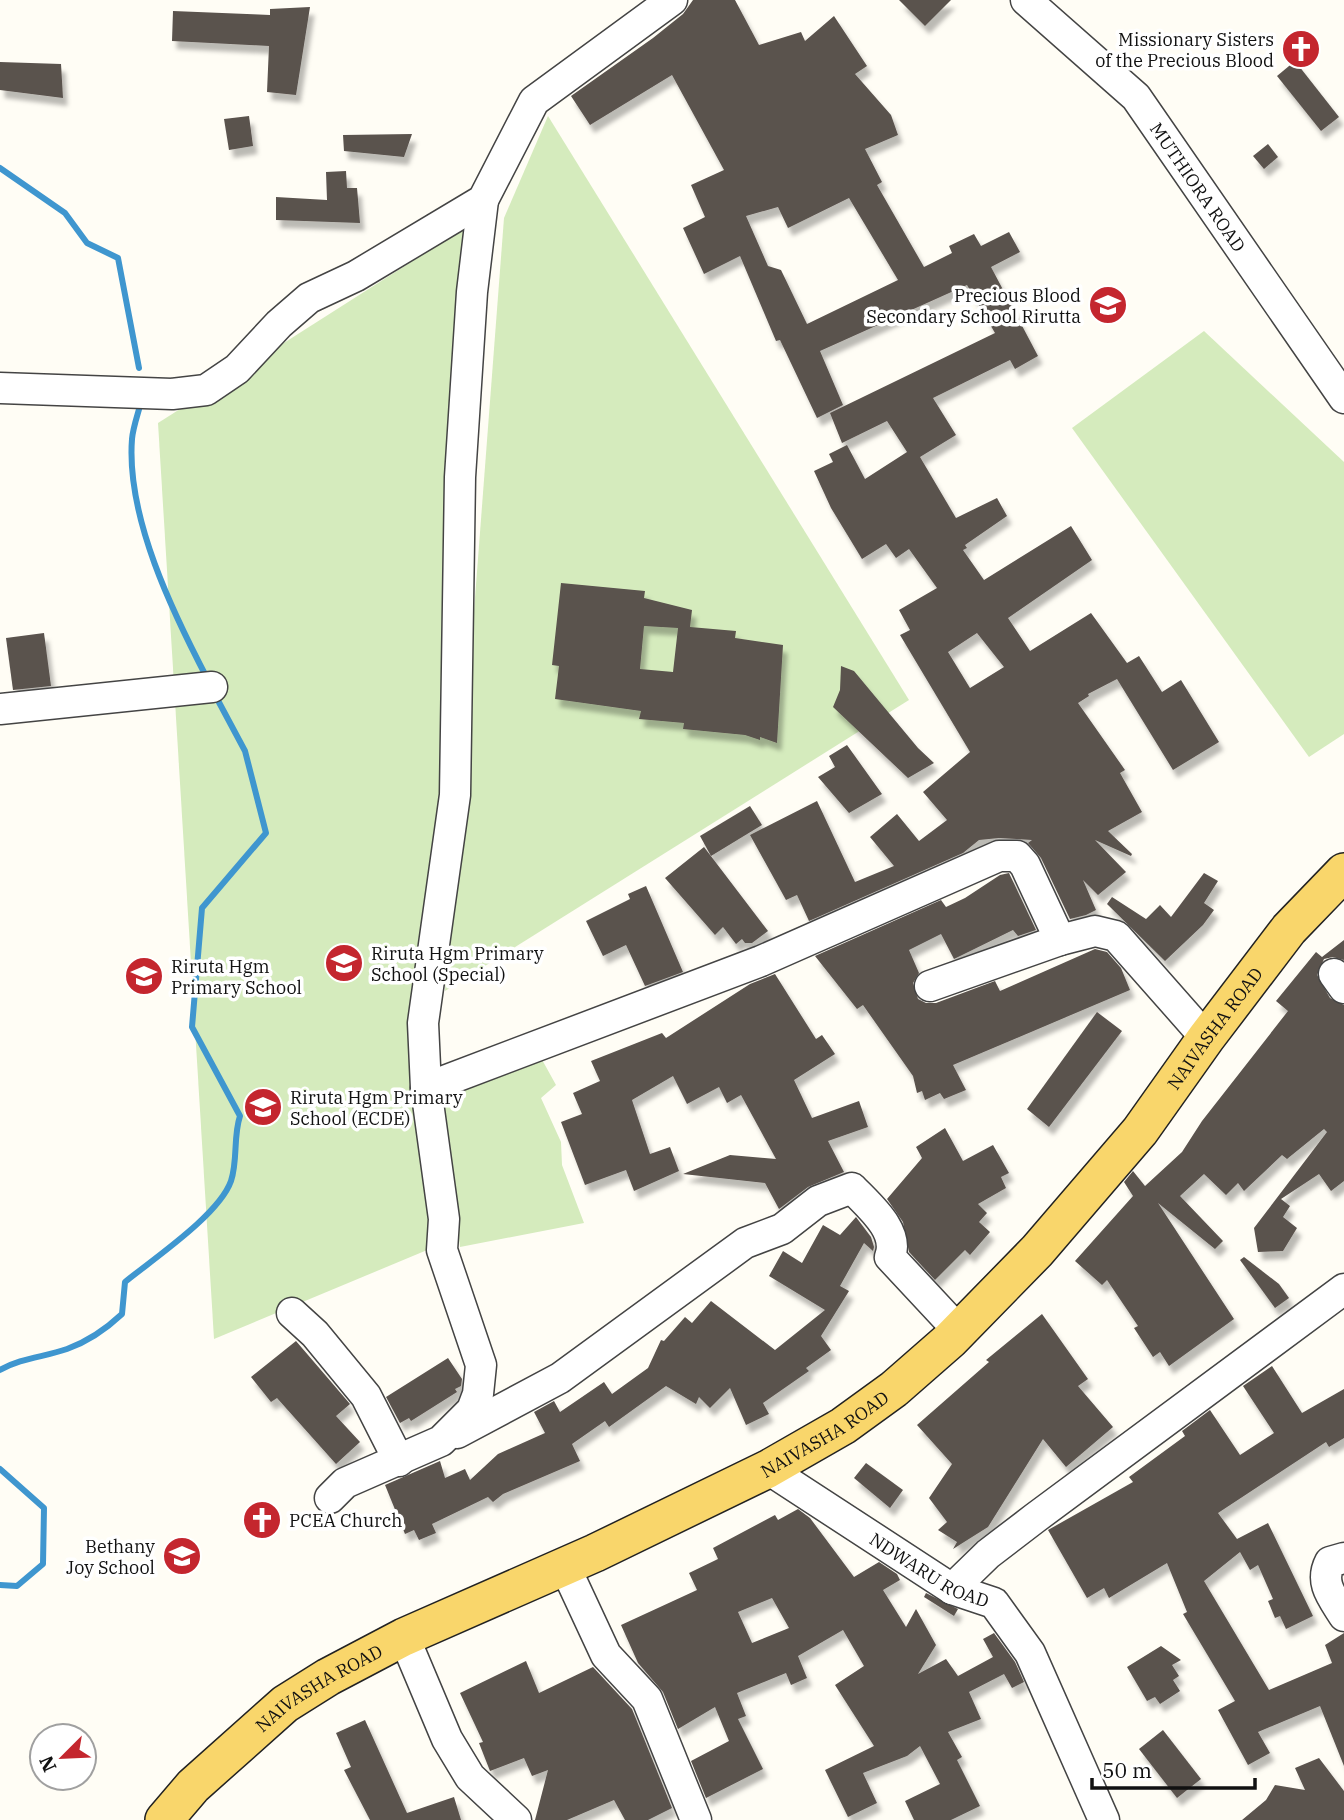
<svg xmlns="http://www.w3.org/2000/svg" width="1344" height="1820" font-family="'IBM Plex Serif',serif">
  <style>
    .green { fill: #d5ebbd }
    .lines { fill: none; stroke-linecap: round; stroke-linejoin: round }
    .stream { stroke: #3f96cf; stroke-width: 6 }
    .building { fill: #5a524d; fill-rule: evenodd; filter: url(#shadow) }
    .minor-casing { stroke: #444; stroke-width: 33 }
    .major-casing { stroke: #222; stroke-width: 40 }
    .minor { stroke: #fff; stroke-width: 30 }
    .major { stroke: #f9d66b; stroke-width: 37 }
    .labels { text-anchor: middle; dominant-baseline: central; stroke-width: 7; stroke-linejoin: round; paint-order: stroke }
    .poi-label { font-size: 18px; fill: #111; stroke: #fff; text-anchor: start }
    .street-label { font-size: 18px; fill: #111; stroke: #fff }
  </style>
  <defs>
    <filter id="shadow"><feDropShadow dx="4.5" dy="8" stdDeviation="2" flood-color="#0004"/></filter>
  </defs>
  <rect width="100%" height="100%" fill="#fffdf5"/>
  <g class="green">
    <path d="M548,116l361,584 -464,291 59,-773z"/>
    <path d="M466,227l-34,1021 -218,91 -56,-916z"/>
    <path d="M1204,331l140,131v272l-35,23 -237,-329z"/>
    <path d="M540,1056l16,29 -15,13 20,44 1,23 22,58 -124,24 -18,-157z"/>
  </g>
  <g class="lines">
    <g class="stream">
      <path d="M0,168l65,45 22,30 31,15 21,110"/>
      <path d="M141,402c-3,12 -8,25 -9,37 -6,78 41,174 76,241"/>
      <path d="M0,1370c21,-12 44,-13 67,-21 22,-8 38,-19 55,-35l3,-32c28,-23 94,-67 106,-101 7,-21 2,-44 9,-65l-48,-89 10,-119 64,-75 -21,-82 -31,-58"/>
      <path d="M0,1469l44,39 -1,56 -26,22 -17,-1"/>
    </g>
  </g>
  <g class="building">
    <path d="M693,0h42l24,45 42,-13 4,9 29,-25 33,50 -12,8 36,41 7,20 -33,14 17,33 -5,3 47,82 28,-14 -3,-7 25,-12 7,12 28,-14 11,20 -29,15 47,89 -23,13 -5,-9 -77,38 23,37 -36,22 36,61 41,-20 10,18 -42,29 2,3 -4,2 21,30 87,-54 21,34 -84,58 22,33 61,-38 36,50 12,-7 23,36 19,-12 38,62 -46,28 -56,-91 -29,15 1,2 -11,7 47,67 -5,3 22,39 -34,19 24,23 -1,2 -36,-16 31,32 -28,23 -15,-15 13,30 -10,5 -16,4 -29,-61 -13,-15 4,-3 -33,-2 -20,2 -16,13 -154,68 -12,-26 -11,5 -36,-65 67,-34 38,81 39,-16 -24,-29 27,-23 22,27 28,-21 -24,-28 47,-40 -70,-117 10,-5 -11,-20 38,-22 -28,-39 -13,9 -10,-14 -24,15 -31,-51 -17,-37 19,-9 -4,-8 18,-9 18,34 42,-27 -20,-31 -45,22 -12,-30 165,-80 -28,-48 -147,66 23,54 -26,13 -37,-78 -4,1 -36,-85 -36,18 -21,-46 22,-11 -14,-32 33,-15 -52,-95 -82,50 -19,-29 82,-58 30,-24zM849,198l49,82 -91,44 -26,-54 -13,-4 -22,-50 32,-9 10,21zM977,633l27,34 -34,21 -22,-36z"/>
    <path d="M899,0h52l-26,26z"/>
    <path d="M310,7l-14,88 -29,-3 2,-46 -97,-5 1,-30 97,4v-6z"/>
    <path d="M1295,61l44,56 -18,14 -44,-55z"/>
    <path d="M0,62l61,2 2,34 -63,-8z"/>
    <path d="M249,116l4,30 -24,4 -5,-31z"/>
    <path d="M412,134l-8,23 -60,-6 -1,-16z"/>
    <path d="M1268,144l10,13 -14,12 -11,-13z"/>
    <path d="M346,171l1,17h10l3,35 -84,-3v-23l51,3 -1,-28z"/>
    <path d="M561,583l84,8 -1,7 48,12 -2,17 46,4 -1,7 48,7 -6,98 -17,-6v3l-15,-5 -62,-6 1,-6 -45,-4 2,-8 -86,-12 4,-33 -7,-1zM644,626l34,2 -5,44 -33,-3z"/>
    <path d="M44,633l7,53 -38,4 -7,-52z"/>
    <path d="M841,666l13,5 64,77 16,15 -26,15 -75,-71 7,-17z"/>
    <path d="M847,745l35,49 -33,19 -31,-36 17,-10 -6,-11z"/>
    <path d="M750,806l12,19 -51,31 -11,-20z"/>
    <path d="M704,847l64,84 -16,12h-7l-3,-4 -6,5 -13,-17 -8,8 -50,-57z"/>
    <path d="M1009,873l27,57 -18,6 -5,-6 -59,29 -13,-25 -32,16 10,23 -6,10 5,16 8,4h10l59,-22 5,10 95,-42 12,3 14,16 9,22 -177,75 13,25 -22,9 -4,-6 -15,7 -3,-9 -5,2 -4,-17 -50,-71 -6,4 -42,-53 126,-56 5,7 19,-9 35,-23z"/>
    <path d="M1204,873l14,8 -14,22 10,7 -11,15 -38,36 -58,-57 5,-7 34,22 14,-14 11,12z"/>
    <path d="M646,886l37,86 -38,14 -19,-41 -23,11 -17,-35 44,-22 -2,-5z"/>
    <path d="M1344,940v20l-11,-3 -9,2 -7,16 13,23 14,7v176l-13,10 -12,-17 -38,25 9,7 -7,11 14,11 -14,23 -25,1 -4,-24 73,-96 -3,-3 -37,30 -5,-4 -38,36 -6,-8 -12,12 -22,-21 -24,22 43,45 -8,8 -57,-46 76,116 -65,47 -9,-14 -7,5 -19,-29 4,-2 -31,-46 -5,5 -27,-24 58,-65 -9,-14 9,-11 12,15 37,-34 20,-31 86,-110 -12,-10 40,-49 6,5z"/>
    <path d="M775,974l41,65 6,-4 13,19 -41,26 18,38 47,-17 9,26 -40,14 16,31 -36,15 -29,22 -14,-26 -82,-9 47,-19 46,4 -35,-64 -14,8 -8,-16 -32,17 -14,-28 -41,24 18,54 20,-7 9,24 -45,20 -8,-21 -41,15 -24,-63 21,-8 -9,-21 27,-12 -9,-20 71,-28 4,5 84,-54z"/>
    <path d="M1097,1012l25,19 -73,96 -22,-18z"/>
    <path d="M945,1128l18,33 30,-16 16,28 -8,4 5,11 -28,16 9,9 -8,9 11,10 -20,23 -5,-5 -30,30 -26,-28 -6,-30 -16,-23 35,-41 -6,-11z"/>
    <path d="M856,1217l15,20 3,10 -1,4 -9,-8 -24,43 9,5 -28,45 10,14 -25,18 3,3 -46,32 6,11 -23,11 -16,-37 -20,20 -11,-11 -3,7 -30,-18 -57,41 -4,-6 -33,23 8,17 -77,33 -10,8 -5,-5 -56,27 4,9 -17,7 -5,-10 -9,4 -20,-49 55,-24 5,17 20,-9 5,11 28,-26 47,-21 -11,-21 20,-11 6,11 44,-30 8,12 36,-26 13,-28 3,1 21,-24 7,6 19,-22 64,49 50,-40 -56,-34 14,-25 19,12 21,-38 17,10z"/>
    <path d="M1244,1257l35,27 10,14 -14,10 -35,-48z"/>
    <path d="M1042,1314l46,65 -10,7 35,41 -47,40 -23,-28 -55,88 -35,22 4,-7 -19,-12 9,-8 -18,-24 23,-34 -35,-39 72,-63 -3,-2z"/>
    <path d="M296,1341l54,63 -14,12 24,26 -24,22 -59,-66 -6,4 -20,-25z"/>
    <path d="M448,1358l14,21 -1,7 -6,3 2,3 -46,29 -2,-3 -9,5 -14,-26z"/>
    <path d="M1272,1366l30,47 42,-24v49l-15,9 -3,-5 -108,71 19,26 31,-16 45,93 -27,13 -6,-13 -5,2 -7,-17 5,-2 -15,-34 -8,5 -10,-18 -36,29 65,109 63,-27 -7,-18 19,-12v133l-24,-60 -62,26 12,21 -22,12 -30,-55 17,-9 -52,-87 4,-2 -20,-49 -58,35 -5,-10 -17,10 -39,-68 85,-48 -4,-5 56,-41 -3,-5 28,-21 30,45 34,-22 -31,-47z"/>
    <path d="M866,1463l37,27 -13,18 -36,-30z"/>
    <path d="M798,1509l12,9 44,59 25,-15 18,12 3,6 -17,10 23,37 10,-18 20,36 -18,29 28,-15 12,17 35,-19 -10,-18 11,-6 21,29 9,20 -12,6 -8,-14 -35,18 12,27 -33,13 14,25 -5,3 23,46 -29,14h-37l-9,-19 35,-17 -20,-38 -13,10 -44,17 14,30 -29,14 -23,-47 49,-24 -39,-61 29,-19 -21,-36 -45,26 9,22 -16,7 -5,-12 -49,20 9,23 -8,3 25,50 -57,29 -15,-37 38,-20 -14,-34 -37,22 -15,-37 -25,-29 -17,-38 76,-35 -8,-17 29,-14 -5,-11 62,-33 3,5zM772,1598l17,30 -37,15 -14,-31z"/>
    <path d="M926,1593l32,16 -4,7 -30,-19z"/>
    <path d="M1161,1646l20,14 -9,5 7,11 -6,4 7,11 -20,13 -5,-7 -8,4 -20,-34z"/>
    <path d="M526,1661l13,32 54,-26 39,42 40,99 -24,12h-23l-11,-20 -47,20h-32l13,-50 -16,6 -8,-18 -34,13 -11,-28 4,-1 -23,-49z"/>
    <path d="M365,1720l42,93 47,-16 7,23h-91l-26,-50 7,-3 -15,-34z"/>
    <path d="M1163,1730l38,49 -24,19 -38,-49z"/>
    <path d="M1319,1758l25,33v29h-102l24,-20 9,-15 30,5 -10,-22z"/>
  </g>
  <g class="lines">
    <defs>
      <g id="minor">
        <path id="s1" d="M1026,0l110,97 208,301"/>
        <path d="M0,388l172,6 34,-4 31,-21 42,-45 30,-26 47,-22 127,-76 51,-99 138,-101"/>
        <path d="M0,709l212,-22"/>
        <path d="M1334,974l10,14"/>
        <path d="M930,986l130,-46"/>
        <path d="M426,1088l335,-127 238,-105h18l8,9 35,75 35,-9 21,5 90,102"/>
        <path d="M292,1313l23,21 51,62 33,65"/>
        <path d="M457,1433l103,-55 185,-135 37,-14 36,-28 34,-13c17,18 48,43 38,69l69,74"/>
        <path id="s2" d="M768,1469l184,120 42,14 36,50 74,167"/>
        <path d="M330,1498l15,-15 96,-42 31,-31 6,-16 3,-29 -39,-115 2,-31 -18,-131 -3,-65 32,-228 5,-318 12,-185 11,-92"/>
        <path d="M1344,1558l-14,4c-11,21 3,36 14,54"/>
        <path d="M565,1567l41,88 41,44 49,121"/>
        <path d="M952,1589l36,-35 47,-36 309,-229"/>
        <path d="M404,1637l43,102 23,38 46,43"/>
      </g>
      <g id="major">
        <path id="s3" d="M164,1820l29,-34 92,-82 43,-27 76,-40 191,-84 173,-84 75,-43 51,-37 56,-49 87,-89 103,-120 66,-93 83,-109 55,-57"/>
      </g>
    </defs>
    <use href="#minor" class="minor-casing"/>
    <use href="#major" class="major-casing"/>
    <use href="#minor" class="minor"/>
    <use href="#major" class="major"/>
  </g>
  <defs>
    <symbol id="church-disc" viewBox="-11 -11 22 22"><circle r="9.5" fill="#c4262e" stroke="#fff"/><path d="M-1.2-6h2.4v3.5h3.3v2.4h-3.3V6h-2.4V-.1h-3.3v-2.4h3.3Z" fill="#fff"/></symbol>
    <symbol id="school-disc" viewBox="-11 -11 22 22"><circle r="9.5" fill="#c4262e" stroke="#fff"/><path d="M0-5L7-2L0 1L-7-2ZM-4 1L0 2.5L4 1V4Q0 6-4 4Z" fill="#fff"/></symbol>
  </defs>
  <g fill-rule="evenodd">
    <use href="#church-disc" x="1279" y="27" width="44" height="44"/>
    <use href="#school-disc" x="1086" y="283" width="44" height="44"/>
    <use href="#school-disc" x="322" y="941" width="44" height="44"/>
    <use href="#school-disc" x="122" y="954" width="44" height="44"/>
    <use href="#school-disc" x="241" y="1085" width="44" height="44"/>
    <use href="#church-disc" x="240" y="1498" width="44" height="44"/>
    <use href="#school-disc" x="160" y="1534" width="44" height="44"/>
  </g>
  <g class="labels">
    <g class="poi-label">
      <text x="1274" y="39" text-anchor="end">Missionary Sisters<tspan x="1274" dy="21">of the Precious Blood</tspan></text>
      <text x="1081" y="295" text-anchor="end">Precious Blood<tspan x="1081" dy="21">Secondary School Rirutta</tspan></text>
      <text x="371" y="953">Riruta Hgm Primary<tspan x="371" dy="21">School (Special)</tspan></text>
      <text x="171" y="966">Riruta Hgm<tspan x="171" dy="21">Primary School</tspan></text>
      <text x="290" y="1097">Riruta Hgm Primary<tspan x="290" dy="21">School (ECDE)</tspan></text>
      <text x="289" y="1520">PCEA Church</text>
      <text x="155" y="1546" text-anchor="end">Bethany<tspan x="155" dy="21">Joy School</tspan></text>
    </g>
    <g class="street-label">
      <text stroke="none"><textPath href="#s1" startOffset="256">MUTHIORA ROAD</textPath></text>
      <text stroke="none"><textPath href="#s3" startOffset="1339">NAIVASHA ROAD</textPath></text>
      <text stroke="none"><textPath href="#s3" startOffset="772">NAIVASHA ROAD</textPath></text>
      <text stroke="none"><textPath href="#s2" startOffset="191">NDWARU ROAD</textPath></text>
      <text stroke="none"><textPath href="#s3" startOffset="205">NAIVASHA ROAD</textPath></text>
    </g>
  </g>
  <g transform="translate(63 1757) rotate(246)"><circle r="33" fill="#ffffff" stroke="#a0a0a0" stroke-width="2"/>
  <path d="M0-5L12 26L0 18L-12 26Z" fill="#c4262e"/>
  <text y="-10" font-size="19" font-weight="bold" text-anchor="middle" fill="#111111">N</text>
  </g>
  <path d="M1092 1778v10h163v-10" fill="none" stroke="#111111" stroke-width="3.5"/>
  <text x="1102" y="1778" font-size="21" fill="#111111" stroke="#ffffff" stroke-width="5" paint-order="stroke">50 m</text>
</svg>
